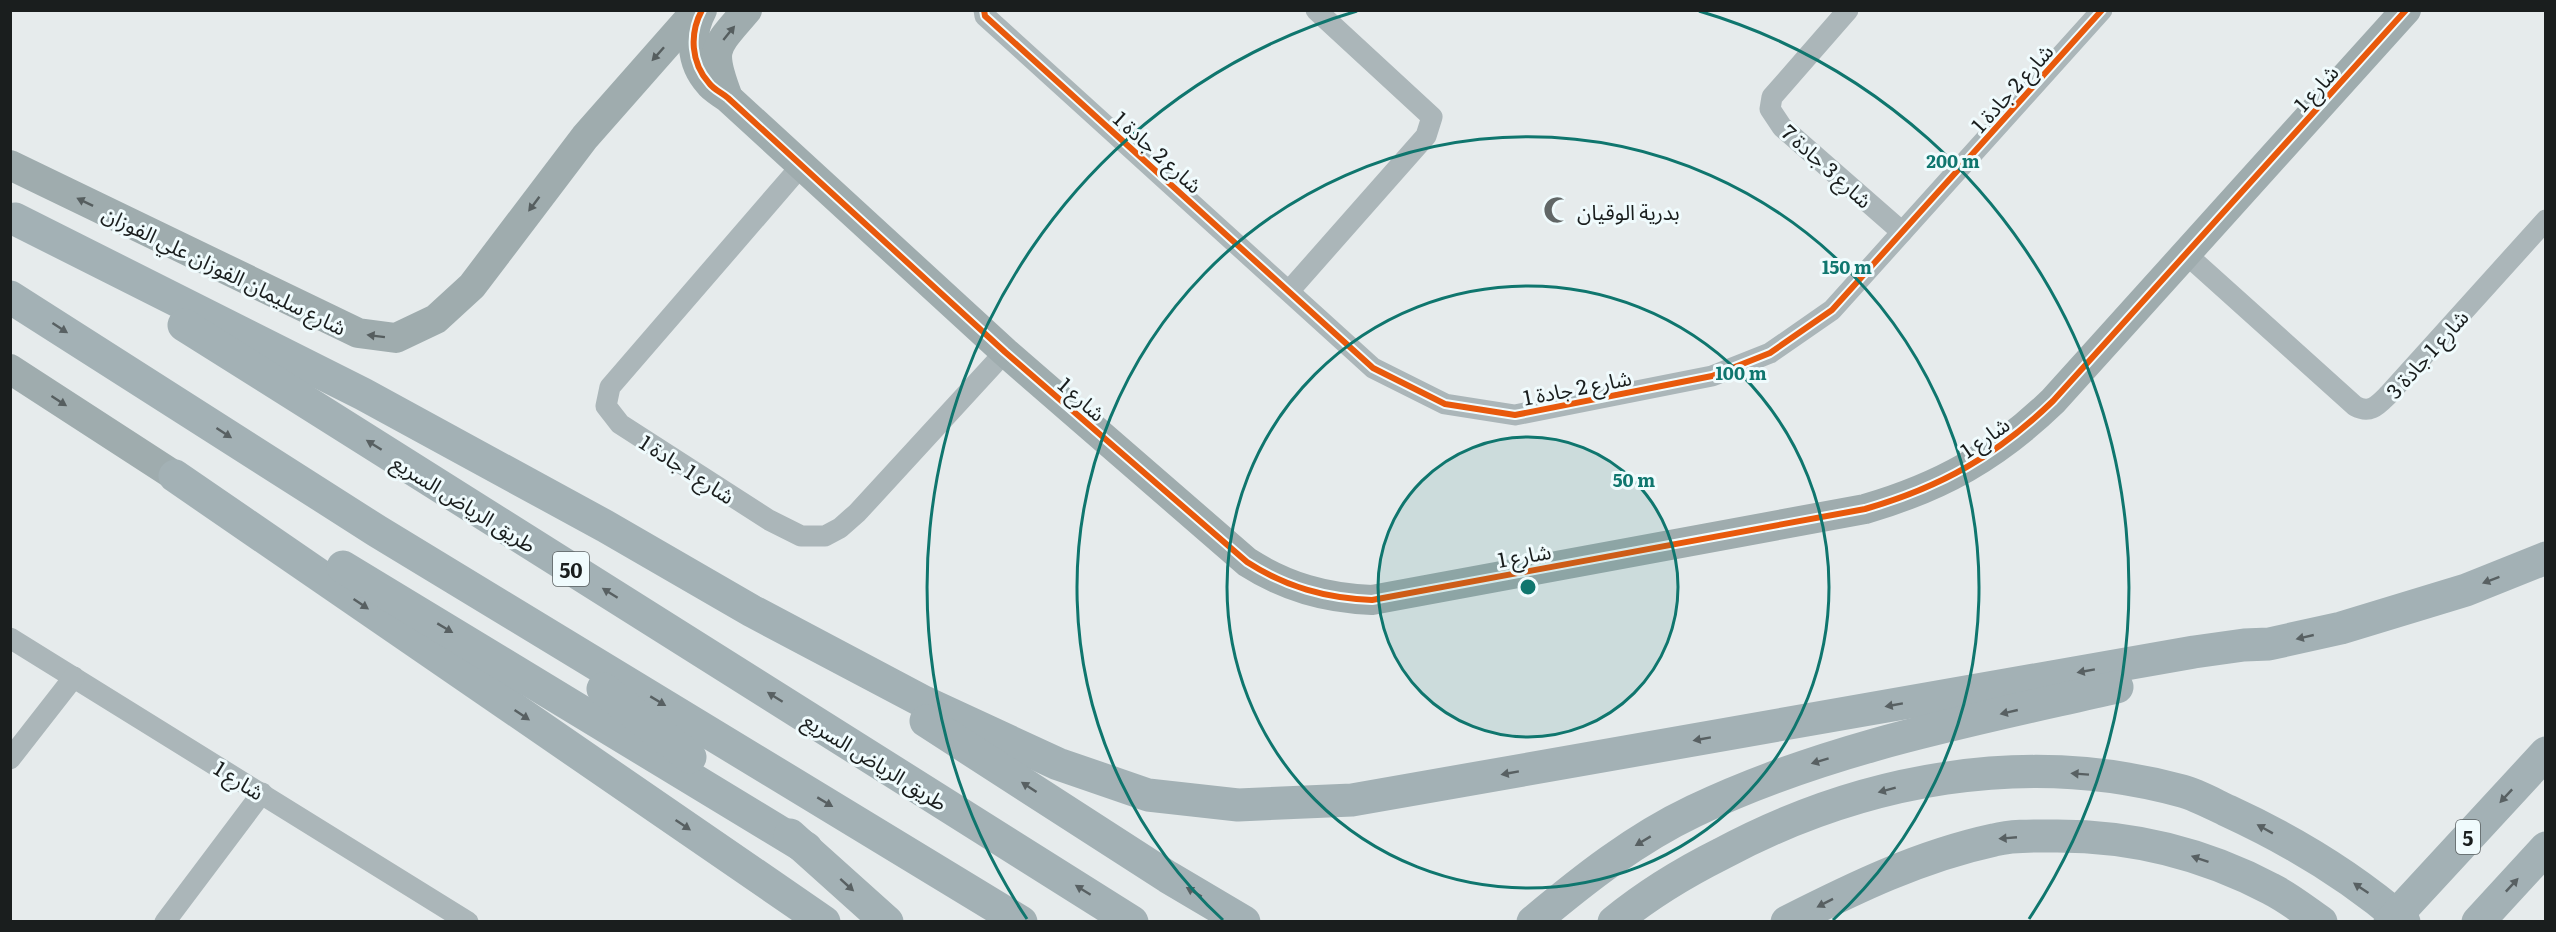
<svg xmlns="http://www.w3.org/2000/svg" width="2556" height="932" font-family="Literata,'Noto Sans Arabic',serif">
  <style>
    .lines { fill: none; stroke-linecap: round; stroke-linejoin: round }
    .street { stroke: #abb6b9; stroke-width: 21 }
    .secondary { stroke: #9facae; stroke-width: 30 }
    .highway { stroke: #a3b1b5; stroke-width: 33 }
    .cycleway-casing { stroke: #f0fbfd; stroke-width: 10 }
    .cycleway { stroke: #e8590c; stroke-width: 6 }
    .oneway { fill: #565e5f }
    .oneway2 { fill: #586062 }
    .ring { fill: none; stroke: #0f766e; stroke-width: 3 }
    .labels { text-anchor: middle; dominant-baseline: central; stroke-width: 6; stroke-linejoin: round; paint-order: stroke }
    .shield { fill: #f0fbfd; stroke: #5a6061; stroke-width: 1.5 }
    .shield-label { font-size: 20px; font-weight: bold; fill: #1a1e1e }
    .street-label { font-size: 21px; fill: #1a1e1e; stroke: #f0fbfd }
    .poi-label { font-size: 21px; fill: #1a1e1e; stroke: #f0fbfd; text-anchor: start }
    .centre { fill: #0f766e; stroke: #f0fbfd; stroke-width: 3 }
    .ring-label { font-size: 18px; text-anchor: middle; font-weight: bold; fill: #0f766e; stroke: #f0fbfd; stroke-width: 6; stroke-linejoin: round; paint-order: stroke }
  </style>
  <rect width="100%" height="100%" fill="#e6ebec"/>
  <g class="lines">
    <g class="street">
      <path d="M984,10l1,6 388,352 72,36 70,11 197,-39 58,-23 62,-43 270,-300"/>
      <path d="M1848,10l-76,87 -2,12 12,18 120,105"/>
      <path d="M801,166l-191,221 -4,19 14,18 149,96 32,16h24l15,-8 17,-15 148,-161"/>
      <path d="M2186,254l169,152c15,8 22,0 33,-11l158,-175"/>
      <path d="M1290,290l136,-154 6,-19 -116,-107"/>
      <path d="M10,638l458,284"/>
      <path d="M10,759l64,-82"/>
      <path d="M165,922l97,-129"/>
    </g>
    <g class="secondary">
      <path d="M702,10c-13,24 -11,53 7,73 4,6 13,10 19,15l277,254 242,210c39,25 78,36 125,38l493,-91c76,-22 131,-53 188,-108l353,-391"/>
      <path d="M727,95c-18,-48 -12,-47 20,-85"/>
      <path d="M10,165l348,168 38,5 40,-19 36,-33 113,-149 112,-127"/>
      <path d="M10,369l165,107"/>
    </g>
    <g class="highway">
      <path d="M15,219l348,175 242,132 147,85 172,91 134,62 90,31 90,10 114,-5 842,-148 50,-7 25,-1 72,-16 125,-38 80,-32"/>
      <path d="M10,297l367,234 644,391"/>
      <path d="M184,325l948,597"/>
      <path d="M175,476l649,446"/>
      <path d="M343,567l463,281"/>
      <path d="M603,689l87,68"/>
      <path d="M926,721l242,156 76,45"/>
      <path d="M790,835l97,87"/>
      <path d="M1533,922c50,-42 102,-83 161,-111 134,-64 279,-91 423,-124"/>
      <path d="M1614,922c33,-27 69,-49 107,-68 140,-75 305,-106 461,-63 15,4 31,13 46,20 63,29 123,65 176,111"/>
      <path d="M1787,922c67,-34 133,-66 207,-82 20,-5 42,-4 63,-4 75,0 148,18 214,53 18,9 34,22 50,33"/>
      <path d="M2390,922l156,-169"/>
      <path d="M2478,922l68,-74"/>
    </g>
    <defs>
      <g id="cycleway">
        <path d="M702,10c-13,24 -11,53 7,73 4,6 13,10 19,15l277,254 242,210c39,25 78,36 125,38l493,-91c76,-22 131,-53 188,-108l353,-391"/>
        <path d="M984,10l1,6 388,352 72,36 70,11 197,-39 58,-23 62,-43 270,-300"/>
      </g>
    </defs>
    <use href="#cycleway" class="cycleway-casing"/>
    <use href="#cycleway" class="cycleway"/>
  </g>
  <defs><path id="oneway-solid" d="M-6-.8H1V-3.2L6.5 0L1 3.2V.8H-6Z" transform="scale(1.5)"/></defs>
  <g class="oneway">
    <use href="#oneway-solid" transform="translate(729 33) rotate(-51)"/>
    <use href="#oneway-solid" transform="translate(658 54) rotate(132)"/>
    <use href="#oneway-solid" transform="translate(85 202) rotate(-154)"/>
    <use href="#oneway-solid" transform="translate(534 204) rotate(127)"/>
    <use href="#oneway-solid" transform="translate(376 336) rotate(-173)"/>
    <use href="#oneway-solid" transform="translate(59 401) rotate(33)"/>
  </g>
  <g class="oneway2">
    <use href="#oneway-solid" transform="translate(60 328) rotate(33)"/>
    <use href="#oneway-solid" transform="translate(224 433) rotate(33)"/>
    <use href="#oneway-solid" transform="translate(374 445) rotate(-148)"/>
    <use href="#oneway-solid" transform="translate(2491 580) rotate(159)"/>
    <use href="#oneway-solid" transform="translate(610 593) rotate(-148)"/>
    <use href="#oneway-solid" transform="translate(361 604) rotate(34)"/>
    <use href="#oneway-solid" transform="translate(445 628) rotate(31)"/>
    <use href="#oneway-solid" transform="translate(2305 637) rotate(167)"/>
    <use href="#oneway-solid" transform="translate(2086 671) rotate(170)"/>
    <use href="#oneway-solid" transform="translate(775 697) rotate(-148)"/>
    <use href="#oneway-solid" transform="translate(658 701) rotate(31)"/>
    <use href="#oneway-solid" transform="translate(1894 705) rotate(170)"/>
    <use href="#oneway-solid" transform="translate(2009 712) rotate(167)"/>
    <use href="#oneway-solid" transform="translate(522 715) rotate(34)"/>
    <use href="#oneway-solid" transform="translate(1702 739) rotate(170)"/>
    <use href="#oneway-solid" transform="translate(1820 761) rotate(163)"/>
    <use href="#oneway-solid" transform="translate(1510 773) rotate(170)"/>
    <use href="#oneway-solid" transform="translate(2080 774) rotate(-176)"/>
    <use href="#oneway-solid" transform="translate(1029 787) rotate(-147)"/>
    <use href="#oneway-solid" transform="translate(1887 790) rotate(165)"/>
    <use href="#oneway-solid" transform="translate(2506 796) rotate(133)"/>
    <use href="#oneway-solid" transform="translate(825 802) rotate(31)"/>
    <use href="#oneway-solid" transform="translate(683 825) rotate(34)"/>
    <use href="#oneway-solid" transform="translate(2265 829) rotate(-151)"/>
    <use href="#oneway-solid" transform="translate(2008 838) rotate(175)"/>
    <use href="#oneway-solid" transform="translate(1643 841) rotate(149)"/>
    <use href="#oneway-solid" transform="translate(2200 859) rotate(-161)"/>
    <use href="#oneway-solid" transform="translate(847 885) rotate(42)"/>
    <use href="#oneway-solid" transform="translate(2512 885) rotate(-47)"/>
    <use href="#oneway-solid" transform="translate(2361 888) rotate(-146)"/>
    <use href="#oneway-solid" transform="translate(1083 890) rotate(-148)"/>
    <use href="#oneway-solid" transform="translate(1194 892) rotate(-149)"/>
    <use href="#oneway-solid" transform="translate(1825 903) rotate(153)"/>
  </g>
  <circle cx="1528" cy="587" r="150" fill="#0f766e" fill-opacity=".12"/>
  <g class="ring">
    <circle cx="1528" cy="587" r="150"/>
    <circle cx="1528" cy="587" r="301"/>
    <path d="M1223 920A451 451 0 1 1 1833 920"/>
    <path d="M1027 919A601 601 0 0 1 1357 11M1699 11A601 601 0 0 1 2029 919"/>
  </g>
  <defs>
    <symbol id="mosque-bare" viewBox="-9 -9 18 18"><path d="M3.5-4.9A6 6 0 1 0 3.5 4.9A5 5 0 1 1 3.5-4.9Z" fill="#616666" stroke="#f0fbfd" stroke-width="2.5" paint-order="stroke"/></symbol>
  </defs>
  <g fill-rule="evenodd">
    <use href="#mosque-bare" x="1538" y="191" width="38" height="38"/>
  </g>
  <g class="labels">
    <g class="shield">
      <rect x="553" y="552" width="36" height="34" rx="4.5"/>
      <rect x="2456" y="820" width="24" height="34" rx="4.5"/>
    </g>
    <g class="shield-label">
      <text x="571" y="569">50</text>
      <text x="2468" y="837">5</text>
    </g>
    <g class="street-label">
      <text transform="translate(2011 87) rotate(-48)">شارع 2 جادة 1</text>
      <text transform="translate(2315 87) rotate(-48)">شارع 1</text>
      <text transform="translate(1159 151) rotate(42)">شارع 2 جادة 1</text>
      <text transform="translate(1828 165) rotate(42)">شارع 3 جادة 7</text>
      <text transform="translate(225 269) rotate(26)">شارع سليمان الفوزان علي الفوزان</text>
      <text transform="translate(2426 353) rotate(-48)">شارع 1 جادة 3</text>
      <text transform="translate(1577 386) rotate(-11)">شارع 2 جادة 1</text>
      <text transform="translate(1083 398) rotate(41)">شارع 1</text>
      <text transform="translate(1984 436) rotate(-35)">شارع 1</text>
      <text transform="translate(688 468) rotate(33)">شارع 1 جادة 1</text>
      <text transform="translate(465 502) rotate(32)">طريق الرياض السريع</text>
      <text transform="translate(1524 554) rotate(-10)">شارع 1</text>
      <text transform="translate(876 760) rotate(32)">طريق الرياض السريع</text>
      <text transform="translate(240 779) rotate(32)">شارع 1</text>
    </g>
    <g class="poi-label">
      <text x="1577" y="210">بدرية الوقيان</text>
    </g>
  </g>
  <circle cx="1528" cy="587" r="9" class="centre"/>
  <g class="ring-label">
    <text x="1953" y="168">200 m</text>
    <text x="1847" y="274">150 m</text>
    <text x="1741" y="380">100 m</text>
    <text x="1634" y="487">50 m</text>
  </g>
  <rect width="2556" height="932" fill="none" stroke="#1a1e1e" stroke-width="24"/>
</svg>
